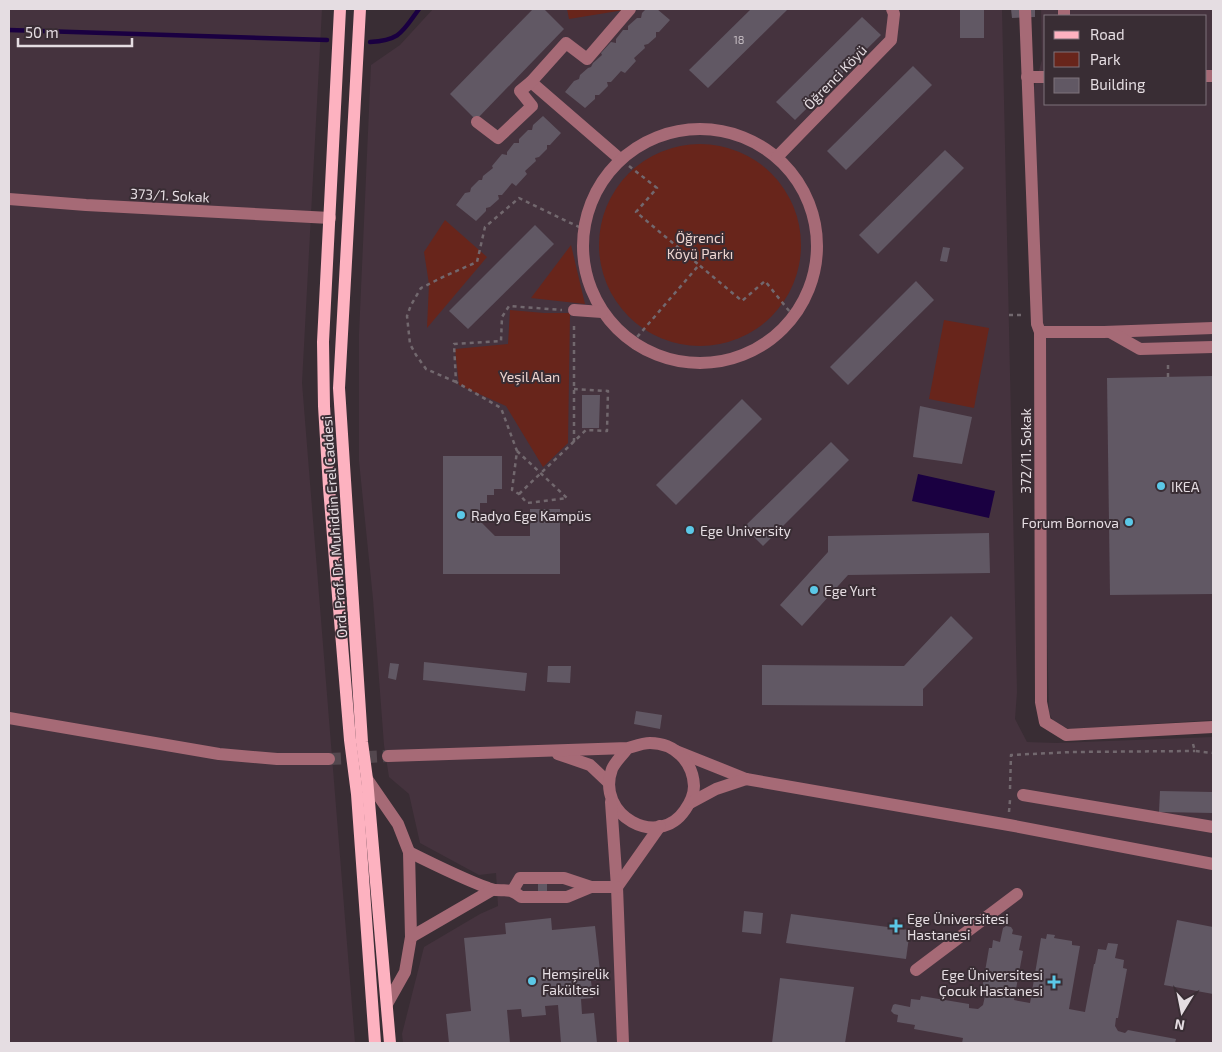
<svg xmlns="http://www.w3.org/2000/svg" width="1222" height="1052" font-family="'Exo 2',sans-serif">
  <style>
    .built { fill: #45333e; fill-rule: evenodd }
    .green { fill: #68251b }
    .water { fill: #1a0041 }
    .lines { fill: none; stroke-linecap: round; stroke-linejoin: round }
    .stream { stroke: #1a0041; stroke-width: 4.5 }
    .building { fill: #615864 }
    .minor-tunnel { stroke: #53474e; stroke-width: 12; stroke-dasharray: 12 6; stroke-linecap: butt }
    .path { stroke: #72686e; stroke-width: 2.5; stroke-dasharray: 4 4; stroke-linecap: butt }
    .minor { stroke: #a66a76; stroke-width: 12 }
    .major { stroke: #fdb2c0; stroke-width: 12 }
    .poi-dot { fill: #5bc8e7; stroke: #392d34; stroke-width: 2 }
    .labels { text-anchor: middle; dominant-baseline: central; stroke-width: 4; stroke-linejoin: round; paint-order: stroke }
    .number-label { font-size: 11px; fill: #c4bcc2 }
    .street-label { font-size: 14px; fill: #e5dde2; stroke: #392d34 }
    .park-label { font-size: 14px; fill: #eed5d0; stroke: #392d34 }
    .poi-label { font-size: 14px; fill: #e5dde2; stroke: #392d34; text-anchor: start }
  </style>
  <rect width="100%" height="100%" fill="#392d34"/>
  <g class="built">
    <path d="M9,9h313l-20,374 53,660h-346z"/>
    <path d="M433,9h569l15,683 -2,27 12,23 29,1 157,-6v306h-810l-1,-9 22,-87 56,-33 18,-8 -2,-33 -17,2 -59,-32 -11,-49 -20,-17 -5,-32 -11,-146 -14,-138v-127l12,-269 29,-20z"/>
    <path d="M1041,9h172v711l-143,9 -15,-5 -6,-11 -15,-625 8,-28zM1046,16h160v88h-160z"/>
  </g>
  <g class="green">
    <path d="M567,9h63l-61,10z"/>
    <circle cx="700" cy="245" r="101"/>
    <path d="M445,220l42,37 -60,71 2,-44 -5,-32z"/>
    <path d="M571,245l14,59 -54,-6z"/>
    <path d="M510,310l34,3h26l-2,130 -25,24 -37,-61 -47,-21 -4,-36 53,-5z"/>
    <path d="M944,320l45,8 -15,80 -45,-9z"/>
  </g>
  <path class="water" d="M918,474l77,17 -6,27 -77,-17z"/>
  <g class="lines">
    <g class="stream">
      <path d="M9,30l318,10"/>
      <path d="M370,42c31,-2 32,-10 49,-33"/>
    </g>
  </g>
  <g class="building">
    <path d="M533,9h11l20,20 -88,91 -26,-26z"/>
    <path d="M646,9h11l13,11 -11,12h-3v5l-8,7 -4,1 1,3 -11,10 2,3 -11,12 -4,-2 -10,11h-4l1,4 -9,9h-4v4l-10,9 -20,-16 9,-11 5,-2 1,-4 8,-7 3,-1 2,-4 9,-8 -1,-2 10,-11 5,1v-4l7,-9h5v-4l9,-8h4l1,-5z"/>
    <path d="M751,9h37l-80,79 -19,-18z"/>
    <rect x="960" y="9" width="24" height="29"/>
    <path d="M1011,9h24v8l-23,1z"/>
    <path d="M862,17l19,18 -86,85 -19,-18z"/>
    <path d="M913,66l19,19 -86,85 -19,-19z"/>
    <path d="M543,116l18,17 -11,12h-3v4l-8,8 -4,1 1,3 -11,10 2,3 -11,12 -4,-3 -10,12h-4l1,4 -9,8 -4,1v3l-10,10 -20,-16 9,-12 5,-1 1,-4 8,-8h3l1,-4 10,-8 -1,-2 10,-12 5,1v-3l7,-9h5v-4l9,-9h4l1,-5z"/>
    <path d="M945,150l19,18 -86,86 -19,-19z"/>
    <path d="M535,225l19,19 -86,85 -19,-18z"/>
    <path d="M943,247l7,1 -3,14 -7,-1z"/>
    <path d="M916,281l18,19 -86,85 -18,-18z"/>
    <path d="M1213,376v218l-103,1 -3,-217z"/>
    <path d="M582,395h18l-1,33h-17z"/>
    <path d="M742,399l20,20 -86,86 -20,-20z"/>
    <path d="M920,406l52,11 -10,47 -49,-7z"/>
    <path d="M831,442l18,18 -86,86 -19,-19z"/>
    <path d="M443,456h59v33h-8v6h-7v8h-7v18l15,15h35v-27h30v65h-117z"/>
    <path d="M989,533l1,40 -142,2 -46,51 -22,-21 48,-53v-16z"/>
    <path d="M951,616l22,22 -50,51v17l-161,-1v-40l142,1z"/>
    <path d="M424,662l103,11 -2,18 -102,-11z"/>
    <path d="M390,663l9,1 -3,16 -8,-2z"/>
    <path d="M548,666h23l-1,17 -23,-1z"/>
    <path d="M636,711l26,4 -2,14 -26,-5z"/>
    <path d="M1160,791l53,1v21l-54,-1z"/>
    <rect x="538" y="883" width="9" height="8"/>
    <path d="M744,911l19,2 -2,21 -19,-2z"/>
    <path d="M791,914l119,16 -4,29 -120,-16z"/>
    <path d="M551,918l1,12 43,-4 6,54 -10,1 2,17 -12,1 1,15 12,-1 3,30h-36l-3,-38 -13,1 1,9 -24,2 -1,-8 -14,1 3,33h-61l-3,-29 25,-3 -7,-73 42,-4 -1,-11z"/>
    <path d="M1177,920l36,7v67l-49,-9z"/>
    <path d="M1006,926l5,1 2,3 -1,4 10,2 -3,14 4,1 -9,49 16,3 11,-65 5,1 1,-5 8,1 -1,3 18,3v4l8,1 -11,63 16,3 9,-48h1l3,-15 8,1 2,-7 10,1 -3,14 9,2 -1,8 4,1 -9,49h-2l-1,8 3,5 7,2 3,-3 48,9 -1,4h-213l1,-5 -49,-9 1,-4 -18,-3 1,-7 -4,-1 -3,-3 2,-6 2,-1 15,3 1,-8 9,1 1,-4 48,8v4l9,1 5,-4 2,-9 -4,-1 8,-47h3l1,-8 7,2 3,-14z"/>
    <path d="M780,978l74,9 -9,56h-73z"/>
  </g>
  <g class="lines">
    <path class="minor-tunnel" d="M329,759l59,-3"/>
    <g class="path">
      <path d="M629,166l28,22 -21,24 63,53"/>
      <path d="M1009,315h14"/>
      <path d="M632,343l67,-78 43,36 23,-20 29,36"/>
      <path d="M1168,377v-15"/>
      <path d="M456,382l-30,-13 -10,-14 -6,-11 -3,-28 4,-11 10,-17 24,-12 32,-14 8,-35 34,-29 64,31"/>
      <path d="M574,442v-119"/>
      <path d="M517,451l50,47 -40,5 -8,-9 -7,-4 5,-39 -16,-43 -45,-26 -2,-38 47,-3 1,-24 7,-11 53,4"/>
      <path d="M519,494l67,-64 21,1 1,-40 -34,-2"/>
      <path d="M1193,744l2,7 18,2"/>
      <path d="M1010,789l1,-34 61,-3 123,-1"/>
      <path d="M1009,812l1,-12"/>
    </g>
    <g class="minor">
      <path d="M1025,9l12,315 3,8 1,370 4,20 21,13 147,-8"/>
      <path d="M1064,9v7"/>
      <path d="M1206,76h7"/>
      <path d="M1027,77h19"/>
      <path d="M531,82l89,77"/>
      <path d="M477,122l21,16 34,-32 -12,-15 11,-9 35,-39 21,16 43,-50"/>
      <circle cx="700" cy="246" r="117"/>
      <path d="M777,157l114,-117 3,-26 -2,-5"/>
      <path d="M9,199l77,6 244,13"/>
      <path d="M574,310l28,2"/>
      <path d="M1040,332h64l109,-4"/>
      <path d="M1110,332l30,17 73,-2"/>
      <path d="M9,718l210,36 58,5h52"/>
      <path d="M676,751l70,28 263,46 204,39"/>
      <path d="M558,754l32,11 19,18"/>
      <path d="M388,756l240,-8c7,-2 15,-5 22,-5 25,0 43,19 44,43 0,9 -4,17 -9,24 -27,40 -90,5 -73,-41 3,-7 11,-15 16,-21"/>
      <path d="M367,779l31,45 11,28 2,85 -6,35 -18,32"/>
      <path d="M1023,795l190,32"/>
      <path d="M611,802l6,85 6,156"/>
      <path d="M690,803l26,-14 30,-10"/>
      <path d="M409,852c26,13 52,26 79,36 15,6 19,-3 33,9h46l24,-10"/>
      <path d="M617,887l43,-61"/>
      <path d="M513,890l7,-12h44l27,9h26"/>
      <path d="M411,937l81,-47"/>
      <path d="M916,970l101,-76"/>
    </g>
    <g class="major">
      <path d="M340,9l-17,333 1,64 5,82 21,252 7,54 18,249"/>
      <path d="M360,9l-21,379 23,354 5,37 23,264"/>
    </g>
  </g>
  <g class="poi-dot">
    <circle cx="1161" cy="486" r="5"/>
    <circle cx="461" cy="515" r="5"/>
    <circle cx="1129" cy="522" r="5"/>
    <circle cx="690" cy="530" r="5"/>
    <circle cx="814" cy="590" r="5"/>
    <path d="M893.5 918.5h5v5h5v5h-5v5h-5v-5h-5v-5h5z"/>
    <circle cx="532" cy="981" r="5"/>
    <path d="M1051.5 974.5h5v5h5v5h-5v5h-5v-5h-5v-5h5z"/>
  </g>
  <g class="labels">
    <g class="number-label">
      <text x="739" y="39">18</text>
    </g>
    <g class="street-label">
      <text transform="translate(835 77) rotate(-46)">Öğrenci Köyü</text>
      <text transform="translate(170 195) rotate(3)">373/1. Sokak</text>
      <text transform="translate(1025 451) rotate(-90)">372/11. Sokak</text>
      <text transform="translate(334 527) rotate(-94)">Ord. Prof. Dr. Muhiddin Erel Caddesi</text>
    </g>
    <g class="park-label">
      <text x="700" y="237">Öğrenci<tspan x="700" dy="16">Köyü Parkı</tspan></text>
      <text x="530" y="376">Yeşil Alan</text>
    </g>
    <g class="poi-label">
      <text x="1171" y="486">IKEA</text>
      <text x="471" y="515">Radyo Ege Kampüs</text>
      <text x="1119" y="522" text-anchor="end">Forum Bornova</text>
      <text x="700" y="530">Ege University</text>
      <text x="824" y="590">Ege Yurt</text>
      <text x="907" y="918">Ege Üniversitesi<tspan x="907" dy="16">Hastanesi</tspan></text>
      <text x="542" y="973">Hemşirelik<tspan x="542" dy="16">Fakültesi</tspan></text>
      <text x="1043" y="974" text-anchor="end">Ege Üniversitesi<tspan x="1043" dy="16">Çocuk Hastanesi</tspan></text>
    </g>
  </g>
  <rect width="1222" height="1052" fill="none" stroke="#e5dde2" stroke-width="20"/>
  <rect x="1044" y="15" width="162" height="90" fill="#392d34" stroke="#7e737a"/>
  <rect x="1054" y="31" width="25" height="8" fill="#fdb2c0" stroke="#7e737a"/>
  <text x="1090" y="40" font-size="15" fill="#e5dde2">Road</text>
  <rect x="1054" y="52" width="25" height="15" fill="#68251b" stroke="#7e737a"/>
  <text x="1090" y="65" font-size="15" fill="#e5dde2">Park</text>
  <rect x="1054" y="78" width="25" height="15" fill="#615864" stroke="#7e737a"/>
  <text x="1090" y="90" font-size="15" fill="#e5dde2">Building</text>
  <g transform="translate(1182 1012) rotate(190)" stroke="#392d34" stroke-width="4" paint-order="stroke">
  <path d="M0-4L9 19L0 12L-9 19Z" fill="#e5dde2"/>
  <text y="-8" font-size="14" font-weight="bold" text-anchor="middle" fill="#e5dde2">N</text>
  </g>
  <path d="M18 38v8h114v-8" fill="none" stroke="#e5dde2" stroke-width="2.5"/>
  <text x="25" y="38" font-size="15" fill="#e5dde2" stroke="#392d34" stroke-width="4" paint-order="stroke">50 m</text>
</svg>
